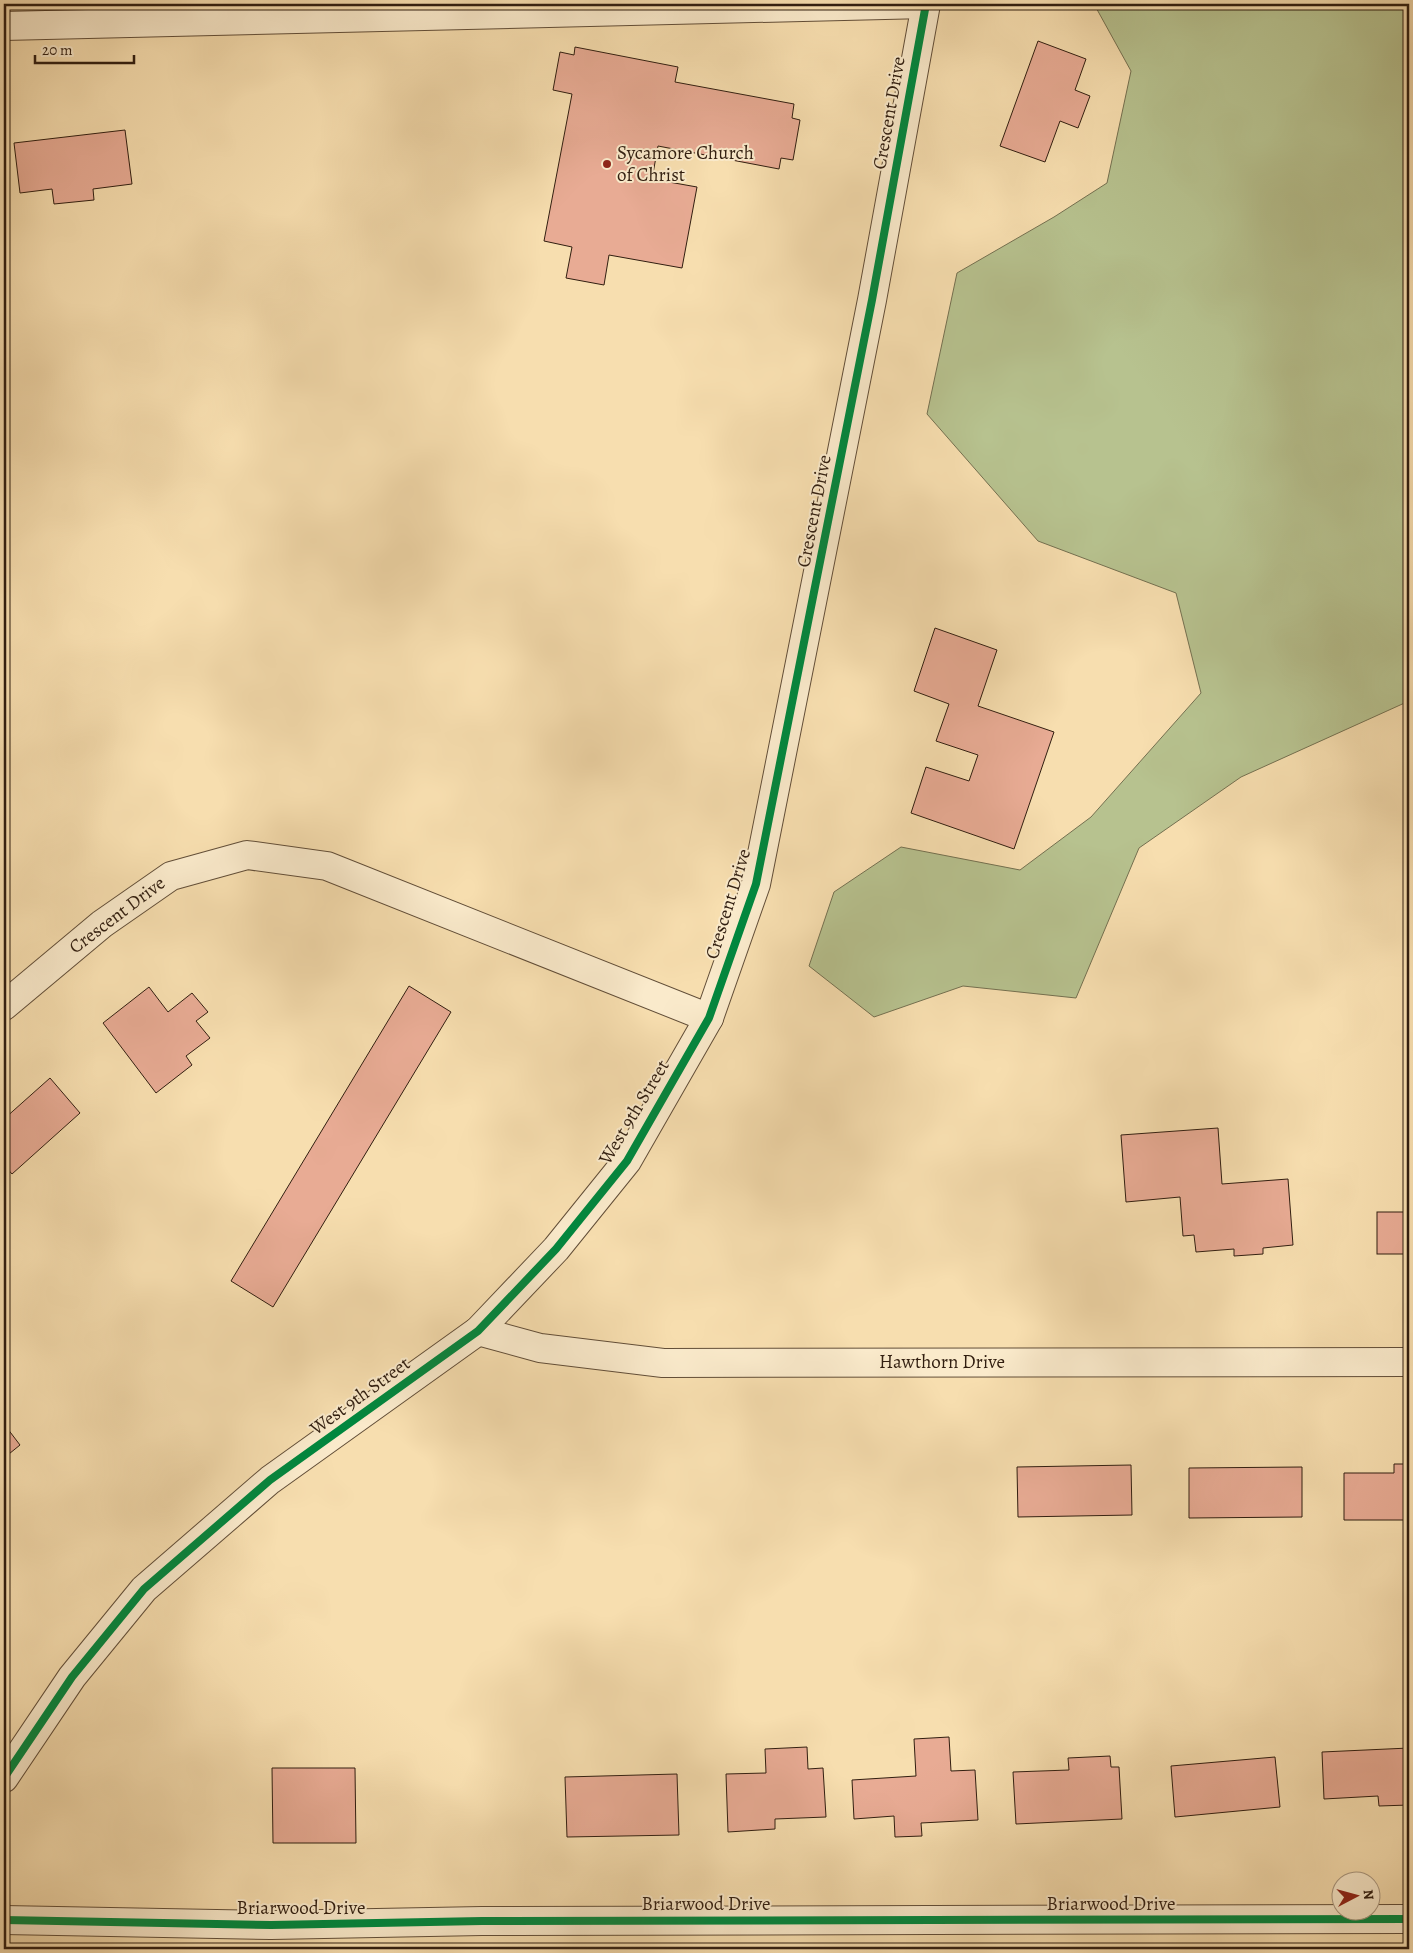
<svg xmlns="http://www.w3.org/2000/svg" width="1413" height="1953" font-family="Alegreya,serif">
  <style>
    .green { fill: #b7c28f; stroke: #747050 }
    .building { fill: #e8ab94; stroke: #311e10 }
    .lines { fill: none; stroke-linecap: round; stroke-linejoin: round }
    .street-casing { stroke: #624e38; stroke-width: 30 }
    .street { stroke: #faeacb; stroke-width: 28 }
    .cycleway-casing { stroke: #faeacb; stroke-width: 11 }
    .cycleway { stroke: #00873e; stroke-width: 8 }
    .poi-dot { fill: #8f2418; stroke: #faeacb; stroke-width: 2 }
    .labels { text-anchor: middle; dominant-baseline: central; stroke-width: 4; stroke-linejoin: round; paint-order: stroke }
    .street-label { font-size: 19px; fill: #311e10; stroke: #faeacb }
    .poi-label { font-size: 19px; fill: #311e10; stroke: #faeacb; text-anchor: start }
  </style>
  <rect width="100%" height="100%" fill="#f7deaf"/>
  <filter id="stains"><feTurbulence type="fractalNoise" baseFrequency=".004" numOctaves="4"/><feColorMatrix values="0 0 0 0 .2 0 0 0 0 .09 0 0 0 0 .02 0 0 0 .5 -.17"/></filter>
  <radialGradient id="worn" r=".72"><stop offset=".6" stop-color="#630" stop-opacity="0"/><stop offset="1" stop-color="#630" stop-opacity=".3"/></radialGradient>
  <path class="green" d="M1094,4h315v697l-168,76 -102,71 -63,150 -113,-12 -89,31 -65,-51 25,-74 67,-45 119,23 71,-53 110,-124 -25,-100 -138,-52 -111,-127 30,-141 97,-56 53,-34 24,-112z"/>
  <g class="building">
    <path d="M1038,41l48,18 -11,31 15,6 -12,32 -18,-7 -15,41 -45,-16z"/>
    <path d="M575,47l103,20 -3,15 119,22 -2,14 8,2 -7,40 -12,-2 -2,11 -121,-23 -6,33 45,8 -15,81 -73,-13 -5,30 -38,-7 6,-31 -28,-6 28,-147 -19,-4 7,-38 14,3z"/>
    <path d="M125,130l7,54 -39,5 1,11 -40,4 -2,-15 -32,4 -6,-50z"/>
    <path d="M935,628l62,22 -19,56 76,26 -40,117 -103,-36 15,-46 43,14 9,-26 -42,-14 13,-37 -35,-13z"/>
    <path d="M409,986l42,26 -178,295 -42,-26z"/>
    <path d="M149,987l19,25 24,-19 16,19 -12,9 14,17 -24,18 6,9 -36,28 -53,-70z"/>
    <path d="M50,1078l30,35 -68,61 -8,-9v-46z"/>
    <path d="M1218,1128l4,56 66,-5 5,66 -30,3v6l-29,2v-7l-38,3 -2,-17 -11,1 -3,-39 -54,5 -5,-67z"/>
    <rect x="1377" y="1212" width="32" height="42"/>
    <path d="M4,1424l16,21 -16,13z"/>
    <path d="M1394,1464h15v56h-65v-47h50z"/>
    <path d="M1131,1465l1,50 -114,2 -1,-50z"/>
    <path d="M1302,1467v50l-113,1v-50z"/>
    <path d="M949,1737l2,34 24,-1 3,50 -57,3 1,13 -27,1 -1,-21 -40,3 -2,-39 64,-4 -2,-37z"/>
    <path d="M807,1747l1,22 15,-1 3,49 -51,2v10l-47,3 -2,-58 40,-1 -1,-24z"/>
    <path d="M1409,1748v57l-30,1 -1,-10 -54,3 -2,-47z"/>
    <path d="M1110,1756l1,11h8l3,52 -106,5 -3,-52 56,-2 -1,-12z"/>
    <path d="M1275,1757l5,50 -105,10 -4,-51z"/>
    <path d="M272,1768h83l1,75h-83z"/>
    <path d="M677,1774l2,61 -112,2 -2,-60z"/>
  </g>
  <g class="lines">
    <defs>
      <g id="street">
        <path d="M4,26l922,-22"/>
        <path d="M4,1006l98,-82 69,-48 76,-21 80,11 382,152"/>
        <path d="M478,1331l62,17 123,15 746,-1"/>
        <path d="M4,1778l68,-101 72,-88 126,-109 208,-149 78,-82 71,-88 82,-143 47,-134 116,-584 54,-296"/>
        <path d="M4,1920l267,5 211,-4 927,-2"/>
      </g>
    </defs>
    <use href="#street" class="street-casing"/>
    <use href="#street" class="street"/>
    <defs>
      <g id="cycleway">
        <path d="M4,1778l68,-101 72,-88 126,-109 208,-149 78,-82 71,-88 82,-143 47,-134 116,-584 54,-296"/>
        <path d="M4,1920l267,5 211,-4 927,-2"/>
      </g>
    </defs>
    <use href="#cycleway" class="cycleway-casing"/>
    <use href="#cycleway" class="cycleway"/>
  </g>
  <circle class="poi-dot" cx="607" cy="164" r="5"/>
  <g class="labels">
    <g class="street-label">
      <text transform="translate(889 113) rotate(-80)">Crescent Drive</text>
      <text transform="translate(814 511) rotate(-79)">Crescent Drive</text>
      <text transform="translate(728 904) rotate(-73)">Crescent Drive</text>
      <text transform="translate(117 915) rotate(-37)">Crescent Drive</text>
      <text transform="translate(634 1112) rotate(-59)">West 9th Street</text>
      <text x="942" y="1362">Hawthorn Drive</text>
      <text transform="translate(360 1396) rotate(-36)">West 9th Street</text>
      <text x="706" y="1904">Briarwood Drive</text>
      <text x="1111" y="1904">Briarwood Drive</text>
      <text x="301" y="1908">Briarwood Drive</text>
    </g>
    <g class="poi-label">
      <text x="617" y="153">Sycamore Church<tspan x="617" dy="22">of Christ</tspan></text>
    </g>
  </g>
  <rect width="1413" height="1953" fill="none" stroke="#f7deaf" stroke-width="20"/>
  <rect x="5" y="5" width="1403" height="1943" fill="none" stroke="#311e10" stroke-width="2.5"/>
  <rect x="10" y="10" width="1393" height="1933" fill="none" stroke="#311e10"/>
  <g transform="translate(1356 1896) rotate(84)"><circle r="24" fill="#faeacb" stroke="#aa9880"/>
  <path d="M0-4L9 19L0 12L-9 19Z" fill="#8f2418"/>
  <text y="-8" font-size="14" font-weight="bold" text-anchor="middle" fill="#311e10">N</text>
  </g>
  <path d="M35 55v8h99v-8" fill="none" stroke="#311e10" stroke-width="2.5"/>
  <text x="42" y="55" font-size="15" fill="#311e10" stroke="#faeacb" stroke-width="4" paint-order="stroke">20 m</text>
  <rect width="100%" height="100%" filter="url(#stains)"/>
  <rect width="100%" height="100%" fill="url(#worn)"/>
</svg>
